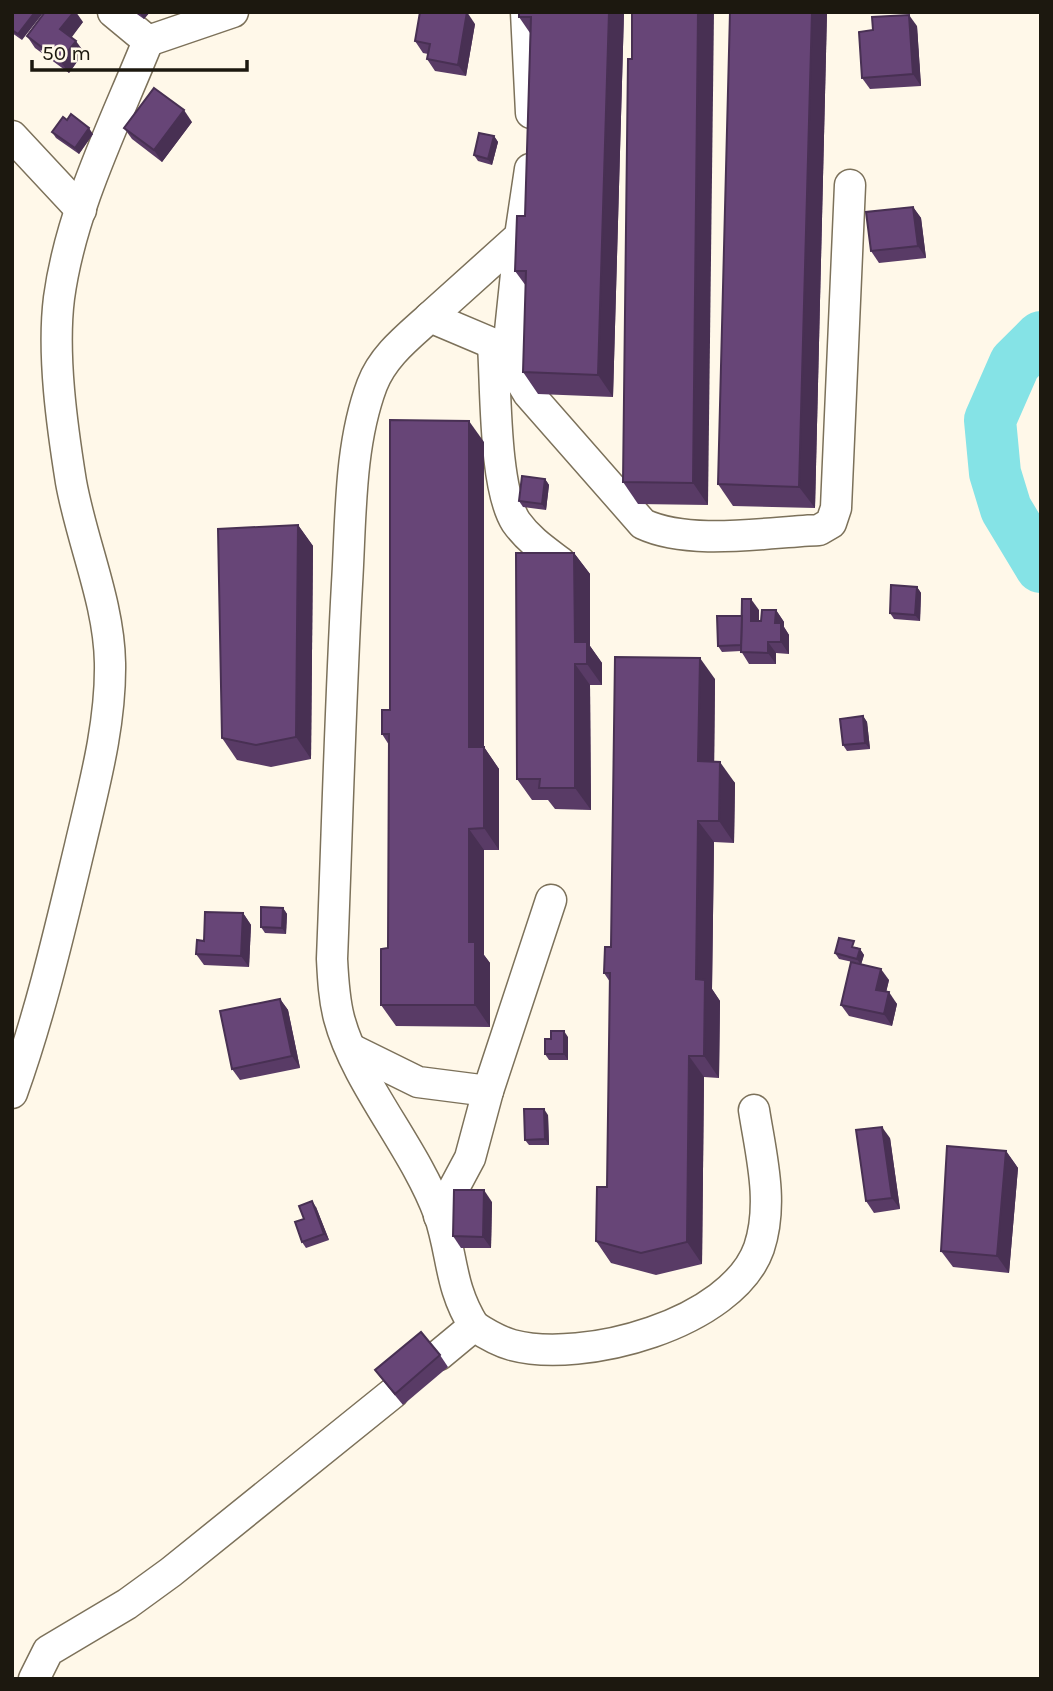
<svg xmlns="http://www.w3.org/2000/svg" width="1053" height="1691" font-family="Karla,sans-serif">
  <style>
    .lines { fill: none; stroke-linecap: round; stroke-linejoin: round }
    .river { stroke: #85e3e6; stroke-width: 52 }
    .minor-casing { stroke: #7c715a; stroke-width: 33 }
    .minor { stroke: #fff; stroke-width: 30 }
    .wall { fill: #593b66 }
    .shaded-wall { fill: #483053 }
    .building { fill: #674577; stroke: #483053; stroke-width: 2 }
  </style>
  <rect width="100%" height="100%" fill="#fff8e9"/>
  <g class="lines">
    <path class="river" d="M1041,337l-26,26 -25,57 5,53 11,36 35,58"/>
    <defs>
      <g id="minor">
        <path d="M113,12l35,29"/>
        <path d="M526,12l5,101"/>
        <path d="M148,41l85,-29"/>
        <path d="M12,136l69,74"/>
        <path d="M430,317l90,-81 10,-67"/>
        <path d="M493,345c3,43 1,143 23,177 12,17 28,28 44,40"/>
        <path d="M508,350l12,-114"/>
        <path d="M351,1049l67,33 70,9 63,-191"/>
        <path d="M12,1093c29,-81 48,-164 68,-247 14,-60 31,-121 30,-183 -1,-61 -28,-120 -39,-181 -9,-56 -19,-128 -12,-184 12,-89 56,-175 89,-257"/>
        <path d="M439,1216l31,-58 18,-67"/>
        <path d="M474,1326c-25,-40 -21,-71 -35,-112 -24,-66 -83,-131 -100,-196 -5,-19 -6,-39 -7,-59 5,-125 8,-250 15,-375 4,-65 2,-138 25,-199 11,-29 36,-48 58,-68l78,33 8,23 12,20 115,131c47,22 125,8 176,6l12,-7 5,-15 14,-323"/>
        <path d="M439,1355l35,-29c12,8 24,15 38,19 71,19 220,-21 247,-97 15,-45 2,-93 -5,-138"/>
        <path d="M34,1679l14,-28 79,-47 44,-32 222,-179"/>
      </g>
    </defs>
    <use href="#minor" class="minor-casing"/>
    <use href="#minor" class="minor"/>
  </g>
  <g class="wall">
    <path d="M12,12l10,28 -10,-7z"/>
    <path d="M134,12h16l-6,7z"/>
    <path d="M519,12h105l-11,385 -75,-3 -15,-22 3,-86 -11,-15 10,-55 5,-183 -11,-16z"/>
    <path d="M730,12h97l-12,496 -82,-2 -15,-22z"/>
    <path d="M83,22l-12,15 13,15 -15,21 -34,-25 -8,-12z"/>
    <path d="M475,24l-9,52 -31,-5 -8,-12 1,-5 -5,-1 -8,-12z"/>
    <path d="M917,26l4,60 -51,3 -8,-11 11,-48z"/>
    <path d="M632,59l76,446 -70,-1 -15,-22z"/>
    <path d="M192,122l-30,40 -30,-23 -8,-11z"/>
    <path d="M52,132l41,2 -14,20 -23,-16z"/>
    <path d="M494,136l4,6 -6,23 -14,-4 -4,-6z"/>
    <path d="M913,207l8,11 5,40 -47,5 -8,-12z"/>
    <path d="M484,442v305l15,22v81h-15v105l6,8v64l-94,-1 -15,-21 7,-57 1,-203 -7,-11z"/>
    <path d="M545,479l4,6 -3,25 -23,-3 -4,-6z"/>
    <path d="M298,525l15,21 -2,213 -40,8 -34,-7 -15,-22z"/>
    <path d="M574,553l16,21v72l12,17v22h-12l1,125 -36,-1 -7,-9h-16l-15,-21z"/>
    <path d="M917,587l4,6 -1,28 -26,-2 -4,-6z"/>
    <path d="M759,610v11h2l15,-11 8,12v5l5,8v19l-13,-1v11h-27l-8,-13 -19,1 -4,-6 24,-30z"/>
    <path d="M715,679l-1,83 21,21 -1,60 -20,-1 -2,147 8,12 -1,77 -15,-1 -2,187 -46,11 -45,-12 -15,-22 11,-54 3,-205 -6,-9 7,-26z"/>
    <path d="M863,716l4,6 3,27 -23,2 -4,-6z"/>
    <path d="M283,908l4,6 -1,20 -21,-1 -4,-6z"/>
    <path d="M243,913l8,12 -2,42 -45,-2 -8,-11 8,-13z"/>
    <path d="M858,947l-1,1 3,1 4,6 -3,9 28,16 -3,12 11,12 -5,22 -43,-10 -8,-11 16,-42 -18,-4 -4,-6z"/>
    <path d="M280,999l8,11 12,58 -60,12 -8,-11z"/>
    <path d="M568,1037v23h-19l-4,-6z"/>
    <path d="M548,1115l1,30h-20l-4,-5z"/>
    <path d="M890,1138l10,71 -26,4 -8,-12z"/>
    <path d="M1006,1151l12,17 -9,105 -56,-6 -12,-16z"/>
    <path d="M492,1202l-1,46h-30l-8,-12z"/>
    <path d="M316,1207l13,33 -23,8 -4,-6 2,-23z"/>
    <path d="M440,1355l8,12 -45,38 -19,-23 -9,-12z"/>
  </g>
  <g class="shaded-wall">
    <path d="M35,12h9l-22,28 -4,-6z"/>
    <path d="M74,12h2l7,10 -14,19 -9,-12z"/>
    <path d="M139,12h11l-6,7z"/>
    <path d="M467,12l8,12 -9,52 -8,-11z"/>
    <path d="M609,12h15l-11,385 -15,-22z"/>
    <path d="M698,12h16l-6,493 -15,-22z"/>
    <path d="M812,12h15l-12,496 -16,-21z"/>
    <path d="M909,15l8,11 4,60 -8,-12z"/>
    <path d="M76,41l8,11 -15,21 -9,-12z"/>
    <path d="M184,110l8,12 -30,40 -8,-12z"/>
    <path d="M89,128l4,6 -14,20 -4,-6z"/>
    <path d="M494,136l4,6 -6,23 -4,-6z"/>
    <path d="M913,207l8,11 5,40 -8,-12z"/>
    <path d="M469,421l15,21v327l-15,-22z"/>
    <path d="M545,479l4,6 -3,25 -4,-6z"/>
    <path d="M298,525l15,21 -2,213 -15,-22z"/>
    <path d="M574,553l16,21v72l12,17v22l-15,-21 -12,-22z"/>
    <path d="M917,587l4,6 -1,28 -5,-6z"/>
    <path d="M751,599l8,11v22l-8,-11z"/>
    <path d="M776,610l8,12v5l5,8v19l-8,-12 -6,-19z"/>
    <path d="M768,642l8,11v11l-8,-11z"/>
    <path d="M700,658l15,21 -1,104 -16,-22z"/>
    <path d="M575,664l15,21 1,125 -16,-22z"/>
    <path d="M863,716l4,6 3,27 -5,-6z"/>
    <path d="M484,747l15,22v81l-15,-22z"/>
    <path d="M720,762l15,21 -1,60 -15,-22z"/>
    <path d="M698,821l16,21 -2,147 8,12 -1,77 -15,-22 -8,-77z"/>
    <path d="M469,829l15,21v105l6,8v64l-15,-22 -6,-63z"/>
    <path d="M283,908l4,6 -1,20 -4,-6z"/>
    <path d="M243,913l8,12 -2,42 -8,-11z"/>
    <path d="M860,949l4,6 -3,10 -4,-6z"/>
    <path d="M881,969l8,11 -5,21 -8,-11z"/>
    <path d="M889,992l8,12 -5,22 -8,-12z"/>
    <path d="M280,999l8,11 12,58 -8,-12z"/>
    <path d="M564,1031l4,6v23l-4,-6z"/>
    <path d="M689,1056l15,21 -2,187 -15,-22z"/>
    <path d="M544,1109l4,6 1,30 -4,-6z"/>
    <path d="M882,1127l8,11 10,71 -8,-11z"/>
    <path d="M1006,1151l12,17 -9,105 -12,-17z"/>
    <path d="M484,1190l8,12 -1,46 -8,-11z"/>
    <path d="M312,1201l4,6 13,33 -5,-6z"/>
  </g>
  <g class="building">
    <path d="M12,12h23l-17,22 -6,-4z"/>
    <path d="M45,12h29l-14,17 16,12 -16,20 -33,-25z"/>
    <path d="M420,12h47l-9,53 -31,-6 3,-15 -15,-3z"/>
    <path d="M519,12h90l-11,363 -75,-3 3,-101h-11l2,-55h8l6,-199h-12z"/>
    <path d="M632,12h66l-5,471 -70,-1 5,-423h4z"/>
    <path d="M730,12h82l-13,475 -81,-3z"/>
    <path d="M909,15l4,59 -51,4 -3,-46 14,-2 -1,-13z"/>
    <path d="M154,88l30,22 -30,40 -30,-22z"/>
    <path d="M71,114l18,14 -14,20 -23,-16 11,-15 4,3z"/>
    <path d="M479,133l15,3 -6,23 -14,-4z"/>
    <path d="M913,207l5,39 -47,5 -5,-39z"/>
    <path d="M390,420l79,1v326h15v81l-15,1v113h6v63h-94v-56l7,-1 1,-214h-7v-24h8z"/>
    <path d="M522,476l23,3 -3,25 -23,-3z"/>
    <path d="M298,525l-2,212 -40,8 -34,-7 -4,-209z"/>
    <path d="M516,553h58l1,89h12v22h-12v124h-36l1,-9h-23z"/>
    <path d="M891,585l26,2 -2,28 -25,-2z"/>
    <path d="M742,599h9v22h10l1,-11h14l-1,13h6v19h-13v11l-27,-1z"/>
    <path d="M717,616h25l-1,29 -23,1z"/>
    <path d="M615,657l85,1 -2,103 22,1 -1,59h-21l-2,158 9,1 -1,76h-15l-2,186 -46,11 -45,-12 1,-54h10l3,-214h-6l1,-26h6z"/>
    <path d="M863,716l2,27 -22,2 -3,-26z"/>
    <path d="M261,907l22,1 -1,20 -21,-1z"/>
    <path d="M205,912l38,1 -2,43 -45,-2 1,-14 7,1z"/>
    <path d="M839,938l15,3 -2,6 8,2 -3,10 -22,-6z"/>
    <path d="M851,962l30,7 -5,21 13,2 -5,22 -43,-9z"/>
    <path d="M280,999l12,57 -60,13 -12,-58z"/>
    <path d="M551,1031h13v23h-19v-15h6z"/>
    <path d="M524,1109h20l1,30 -20,1z"/>
    <path d="M882,1127l10,71 -26,3 -10,-71z"/>
    <path d="M947,1146l59,5 -9,105 -56,-5z"/>
    <path d="M454,1190h30l-1,47 -30,-1z"/>
    <path d="M312,1201l12,33 -22,8 -7,-20 9,-3 -5,-13z"/>
    <path d="M421,1332l19,23 -45,39 -20,-24z"/>
  </g>
  <rect width="1053" height="1691" fill="none" stroke="#1c180f" stroke-width="28"/>
  <path d="M32 60v10h215v-10" fill="none" stroke="#1c180f" stroke-width="3.5"/>
  <text x="42" y="60" font-size="21" fill="#1c180f" stroke="#fff8e9" stroke-width="5" paint-order="stroke">50 m</text>
</svg>
